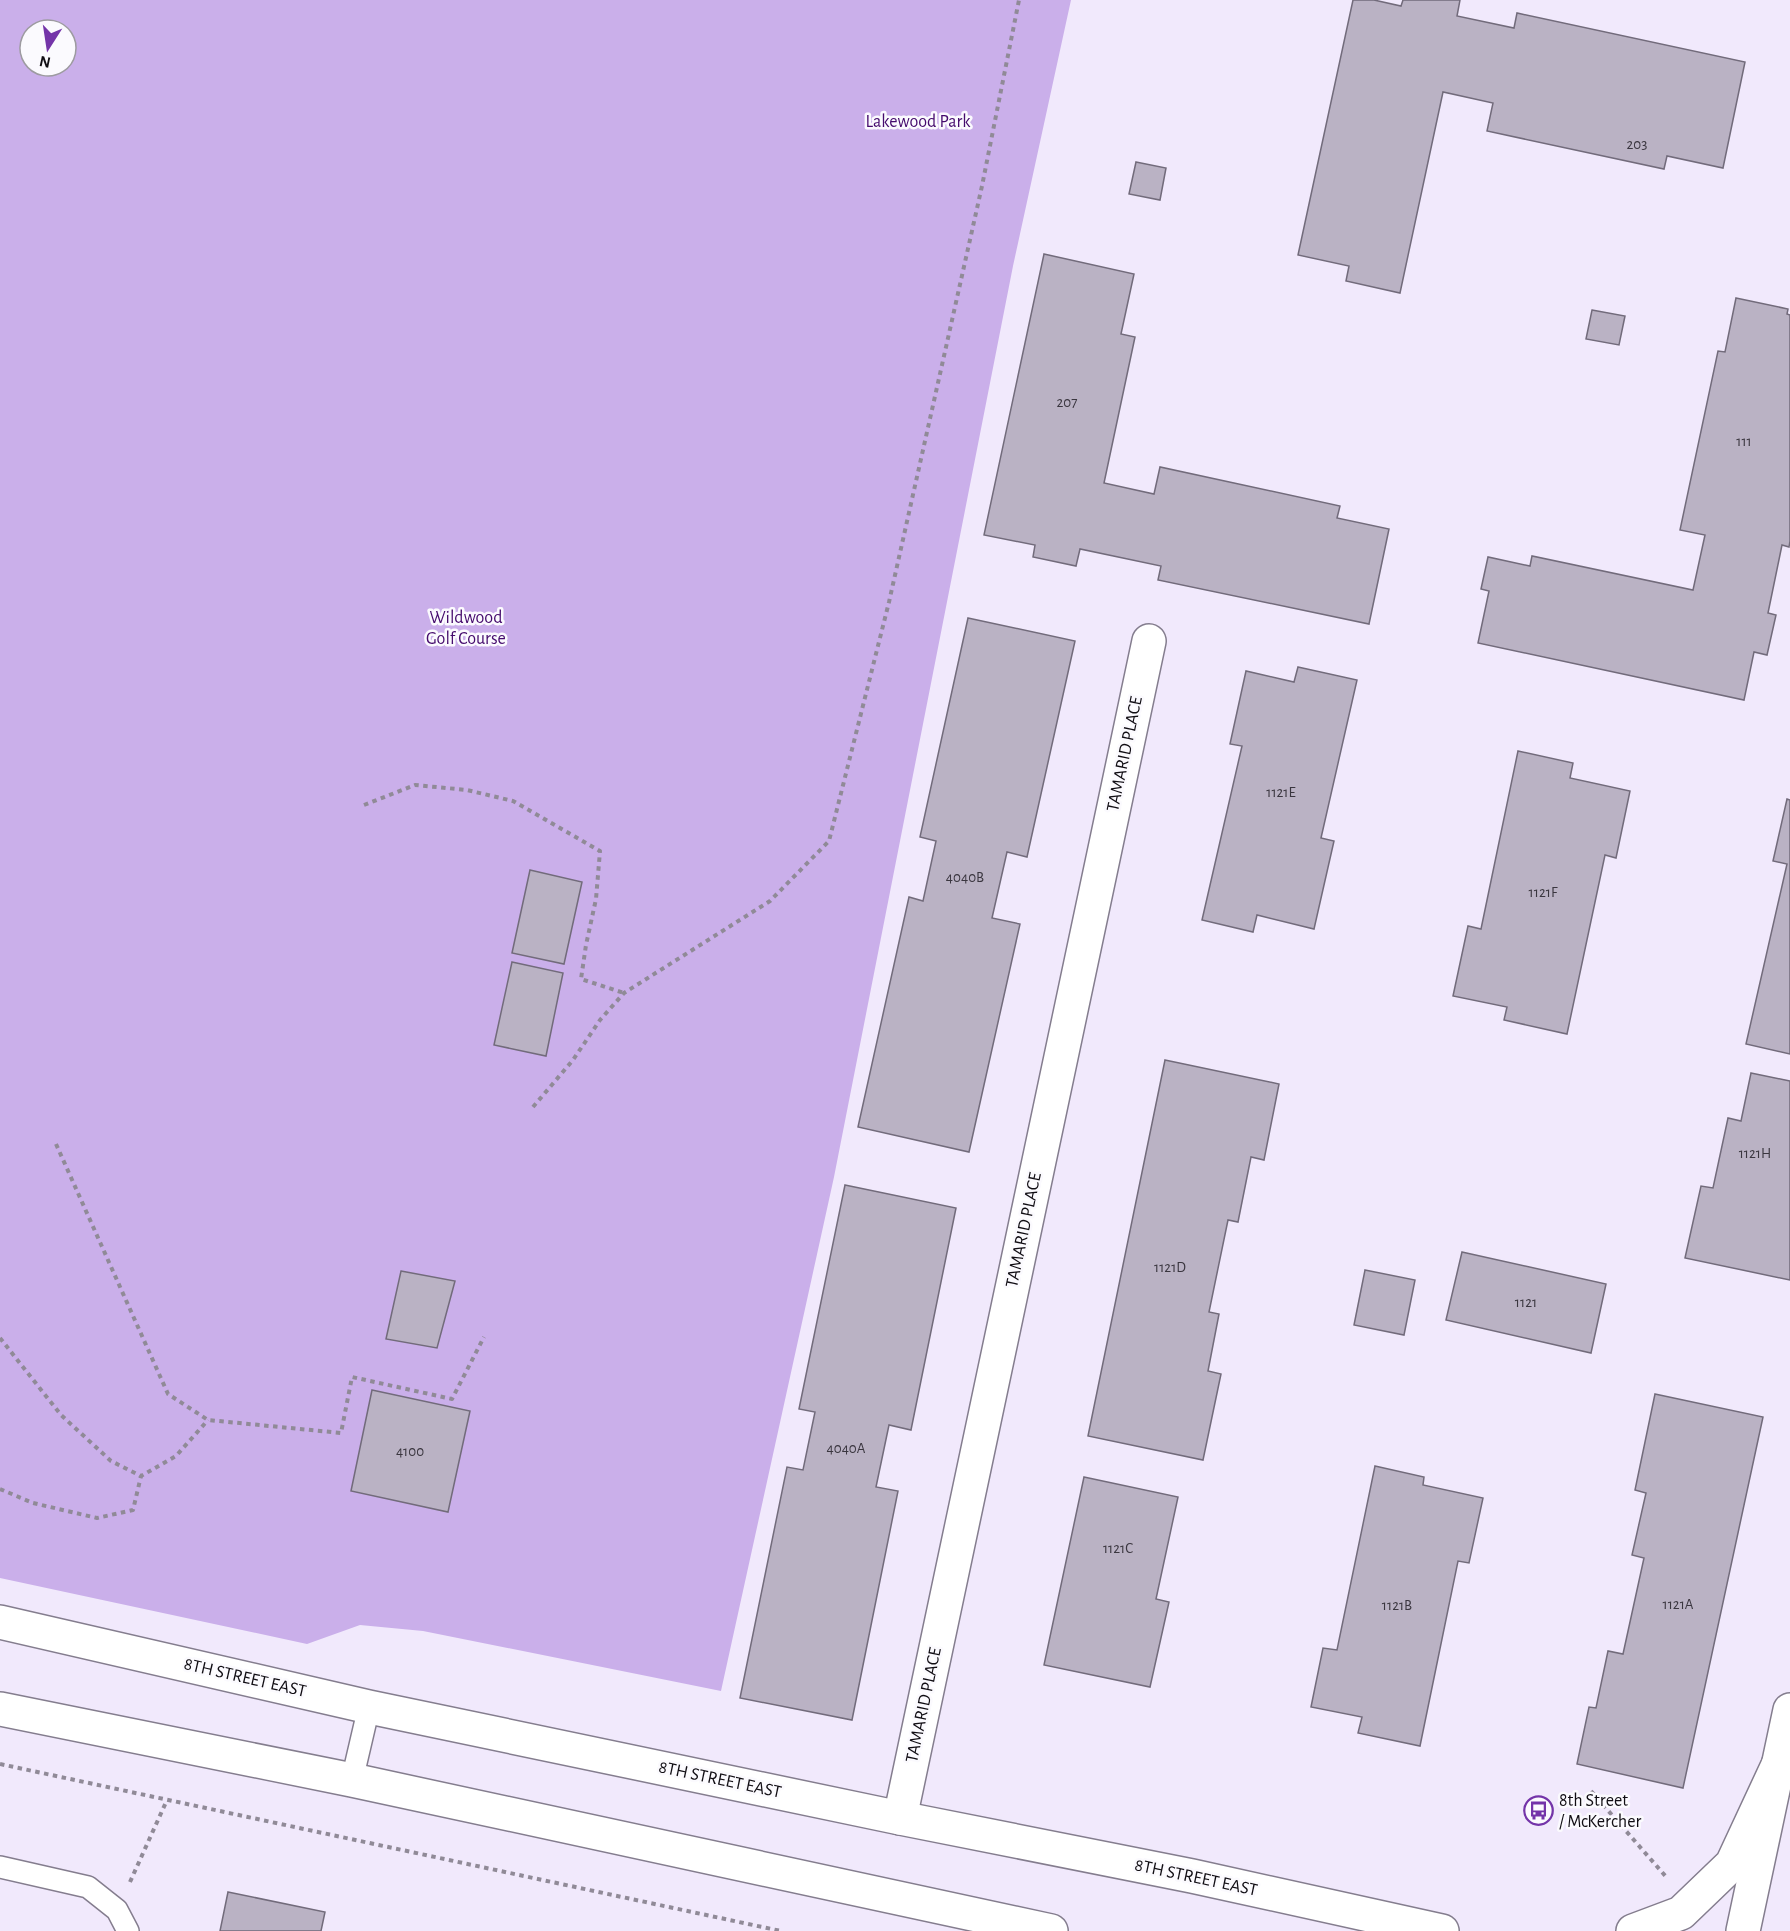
<svg xmlns="http://www.w3.org/2000/svg" width="1790" height="1931" font-family="'Alegreya Sans',sans-serif">
  <style>
    .green { fill: #caafea; fill-rule: evenodd }
    .building { fill: #bab2c4; stroke: #726b7b; stroke-width: 1.5 }
    .lines { fill: none; stroke-linecap: round; stroke-linejoin: round }
    .service-casing { stroke: #847d8e; stroke-width: 24 }
    .minor-casing { stroke: #847d8e; stroke-width: 36 }
    .secondary-casing { stroke: #847d8e; stroke-width: 36 }
    .path { stroke: #908a97; stroke-width: 4; stroke-dasharray: 4.5 4.5; stroke-linecap: butt }
    .service { stroke: #fff; stroke-width: 21 }
    .minor { stroke: #fff; stroke-width: 33 }
    .secondary { stroke: #fff; stroke-width: 33 }
    .labels { text-anchor: middle; dominant-baseline: central; stroke-width: 5; stroke-linejoin: round; paint-order: stroke }
    .number-label { font-size: 15px; fill: #3a363f }
    .park-label { font-size: 18px; fill: #450b6d; stroke: #fbfafe }
    .street-label { font-size: 18px; fill: #100d13; stroke: #fbfafe }
    .poi-label { font-size: 18px; fill: #100d13; stroke: #fbfafe; text-anchor: start }
  </style>
  <rect width="100%" height="100%" fill="#f1e9fc"/>
  <path class="green" d="M0,0h1071l-58,266 -179,911 -113,514 -298,-60 -63,-6 -53,19 -307,-66zM30,30h36v36h-36z"/>
  <g class="building">
    <path d="M1353,0h21l27,6 2,-6h57l-3,16 57,12 3,-15 228,49 -22,106 -56,-12 -3,13 -177,-38 6,-28 -50,-11 -43,201 -54,-12 3,-15 -51,-11z"/>
    <path d="M1136,162l30,6 -6,32 -31,-6z"/>
    <path d="M1044,254l90,20 -13,60 14,3 -31,146 50,11 6,-27 180,39 -3,12 52,11 -20,95 -211,-44 3,-14 -81,-17 -4,17 -43,-9 2,-12 -51,-10z"/>
    <path d="M1736,298l52,11 -1,5 3,1v226l-1,6 -7,-2 -14,68 8,2 -9,40 -13,-3 -10,48 -266,-57 11,-52 -8,-2 7,-32 42,9 2,-10 161,34 12,-55 -25,-5 38,-179 7,1z"/>
    <path d="M1592,310l33,6 -6,29 -33,-6z"/>
    <path d="M968,618l107,23 -48,216 -20,-5 -15,66 28,6 -51,228 -111,-25 51,-230 14,4 13,-60 -16,-4z"/>
    <path d="M1298,667l59,13 -36,158 13,3 -20,88 -57,-14 -4,17 -51,-12 40,-174 -12,-2 16,-73 48,11z"/>
    <path d="M1518,751l55,12 -3,15 60,13 -14,67 -11,-3 -38,179 -63,-14 3,-13 -54,-11 15,-70 13,3z"/>
    <path d="M1787,799l3,1v254l-44,-10 41,-180 -14,-3z"/>
    <path d="M530,870l52,12 -18,82 -52,-11z"/>
    <path d="M512,962l51,11 -17,83 -52,-11z"/>
    <path d="M1165,1060l114,24 -15,76 -13,-3 -13,65 -10,-2 -19,92 10,2 -11,57 13,3 -18,86 -115,-24z"/>
    <path d="M1751,1073l39,8v199l-105,-22 16,-72 12,2 15,-70 13,3z"/>
    <path d="M845,1185l111,23 -45,222 -22,-5 -13,62 22,4 -46,229 -112,-22 47,-231 16,3 12,-58 -16,-3z"/>
    <path d="M1462,1252l144,32 -15,69 -145,-33z"/>
    <path d="M1365,1270l50,10 -11,55 -50,-10z"/>
    <path d="M401,1271l54,10 -18,67 -51,-9z"/>
    <path d="M372,1390l98,21 -22,101 -97,-21z"/>
    <path d="M1655,1394l108,23 -80,371 -106,-24 12,-57 7,1 12,-57 15,3 21,-96 -12,-3 14,-62 -11,-3z"/>
    <path d="M1375,1466l49,11 -1,8 60,13 -14,65 -11,-2 -38,185 -62,-13 4,-16 -51,-10 12,-59 14,2z"/>
    <path d="M1084,1477l94,20 -22,102 13,3 -19,85 -106,-22z"/>
    <path d="M228,1892l97,20 -4,19h-101z"/>
  </g>
  <g class="lines">
    <defs>
      <g id="service">
        <path d="M352,1780l17,-73"/>
        <path d="M0,1867l88,20 29,23 11,21"/>
      </g>
      <path id="minor" d="M900,1818l249,-1177"/>
      <g id="secondary">
        <path d="M0,1622l369,85 531,111 292,58 250,55"/>
        <path d="M0,1709l352,71 699,151"/>
        <path d="M1633,1931l48,-18 51,-49 47,-101"/>
        <path d="M1743,1931l47,-221"/>
      </g>
    </defs>
    <use href="#service" class="service-casing"/>
    <use href="#minor" class="minor-casing"/>
    <use href="#secondary" class="secondary-casing"/>
    <g class="path">
      <path d="M364,805l51,-20 52,5 46,11 87,50 -4,48 -10,46 -5,34 43,14"/>
      <path d="M533,1107l40,-47 27,-40 24,-27 146,-92 59,-60 60,-239 93,-416 37,-186"/>
      <path d="M56,1144l112,250 40,26 133,13 11,-56 100,22 32,-62"/>
      <path d="M0,1338l61,77 50,46 30,15 35,-20 32,-36"/>
      <path d="M0,1489l33,14 64,15 36,-8 8,-34"/>
      <path d="M0,1764l781,167"/>
      <path d="M1591,1791l77,88"/>
      <path d="M130,1882l37,-82"/>
    </g>
    <use href="#service" class="service"/>
    <use href="#minor" class="minor"/>
    <use href="#secondary" class="secondary"/>
  </g>
  <defs>
    <symbol id="bus-ring" viewBox="-11 -11 22 22"><circle r="9.5" fill="#fbfafe" stroke="#7434a9" stroke-width="1.5"/><path d="M-5-6H5V4H4V6H2V4H-2V6H-4V4H-5ZM-3.5-4V0h7V-4ZM-3.5 1.2v1.5H-2V1.2ZM2 1.2v1.5H3.5V1.2Z" fill="#7434a9"/></symbol>
  </defs>
  <g fill-rule="evenodd">
    <use href="#bus-ring" x="1522" y="1794" width="33" height="33"/>
  </g>
  <g class="labels">
    <g class="number-label">
      <text x="1637" y="144">203</text>
      <text x="1067" y="402">207</text>
      <text x="1744" y="441">111</text>
      <text x="1281" y="792">1121E</text>
      <text x="965" y="877">4040B</text>
      <text x="1543" y="892">1121F</text>
      <text x="1755" y="1153">1121H</text>
      <text x="1170" y="1267">1121D</text>
      <text x="1526" y="1302">1121</text>
      <text x="846" y="1448">4040A</text>
      <text x="410" y="1451">4100</text>
      <text x="1118" y="1548">1121C</text>
      <text x="1678" y="1604">1121A</text>
      <text x="1397" y="1605">1121B</text>
    </g>
    <g class="park-label">
      <text x="918" y="122">Lakewood Park</text>
      <text x="466" y="618">Wildwood<tspan x="466" dy="21">Golf Course</tspan></text>
    </g>
    <g class="street-label">
      <text transform="translate(1125 754) rotate(-78)">TAMARID PLACE</text>
      <text transform="translate(1024 1230) rotate(-78)">TAMARID PLACE</text>
      <text transform="translate(245 1678) rotate(13)">8TH STREET EAST</text>
      <text transform="translate(924 1705) rotate(-78)">TAMARID PLACE</text>
      <text transform="translate(720 1780) rotate(12)">8TH STREET EAST</text>
      <text transform="translate(1196 1878) rotate(12)">8TH STREET EAST</text>
    </g>
    <g class="poi-label">
      <text x="1559" y="1801">8th Street<tspan x="1559" dy="21">/ McKercher</tspan></text>
    </g>
  </g>
  <g transform="translate(48 48) rotate(192)"><circle r="28" fill="#fbfafe" stroke="#9d9ba0" stroke-width="1.5"/>
  <path d="M0-4.5L10 22L0 15L-10 22Z" fill="#7434a9"/>
  <text y="-9" font-size="16" font-weight="bold" text-anchor="middle" fill="#100d13">N</text>
  </g>
</svg>
